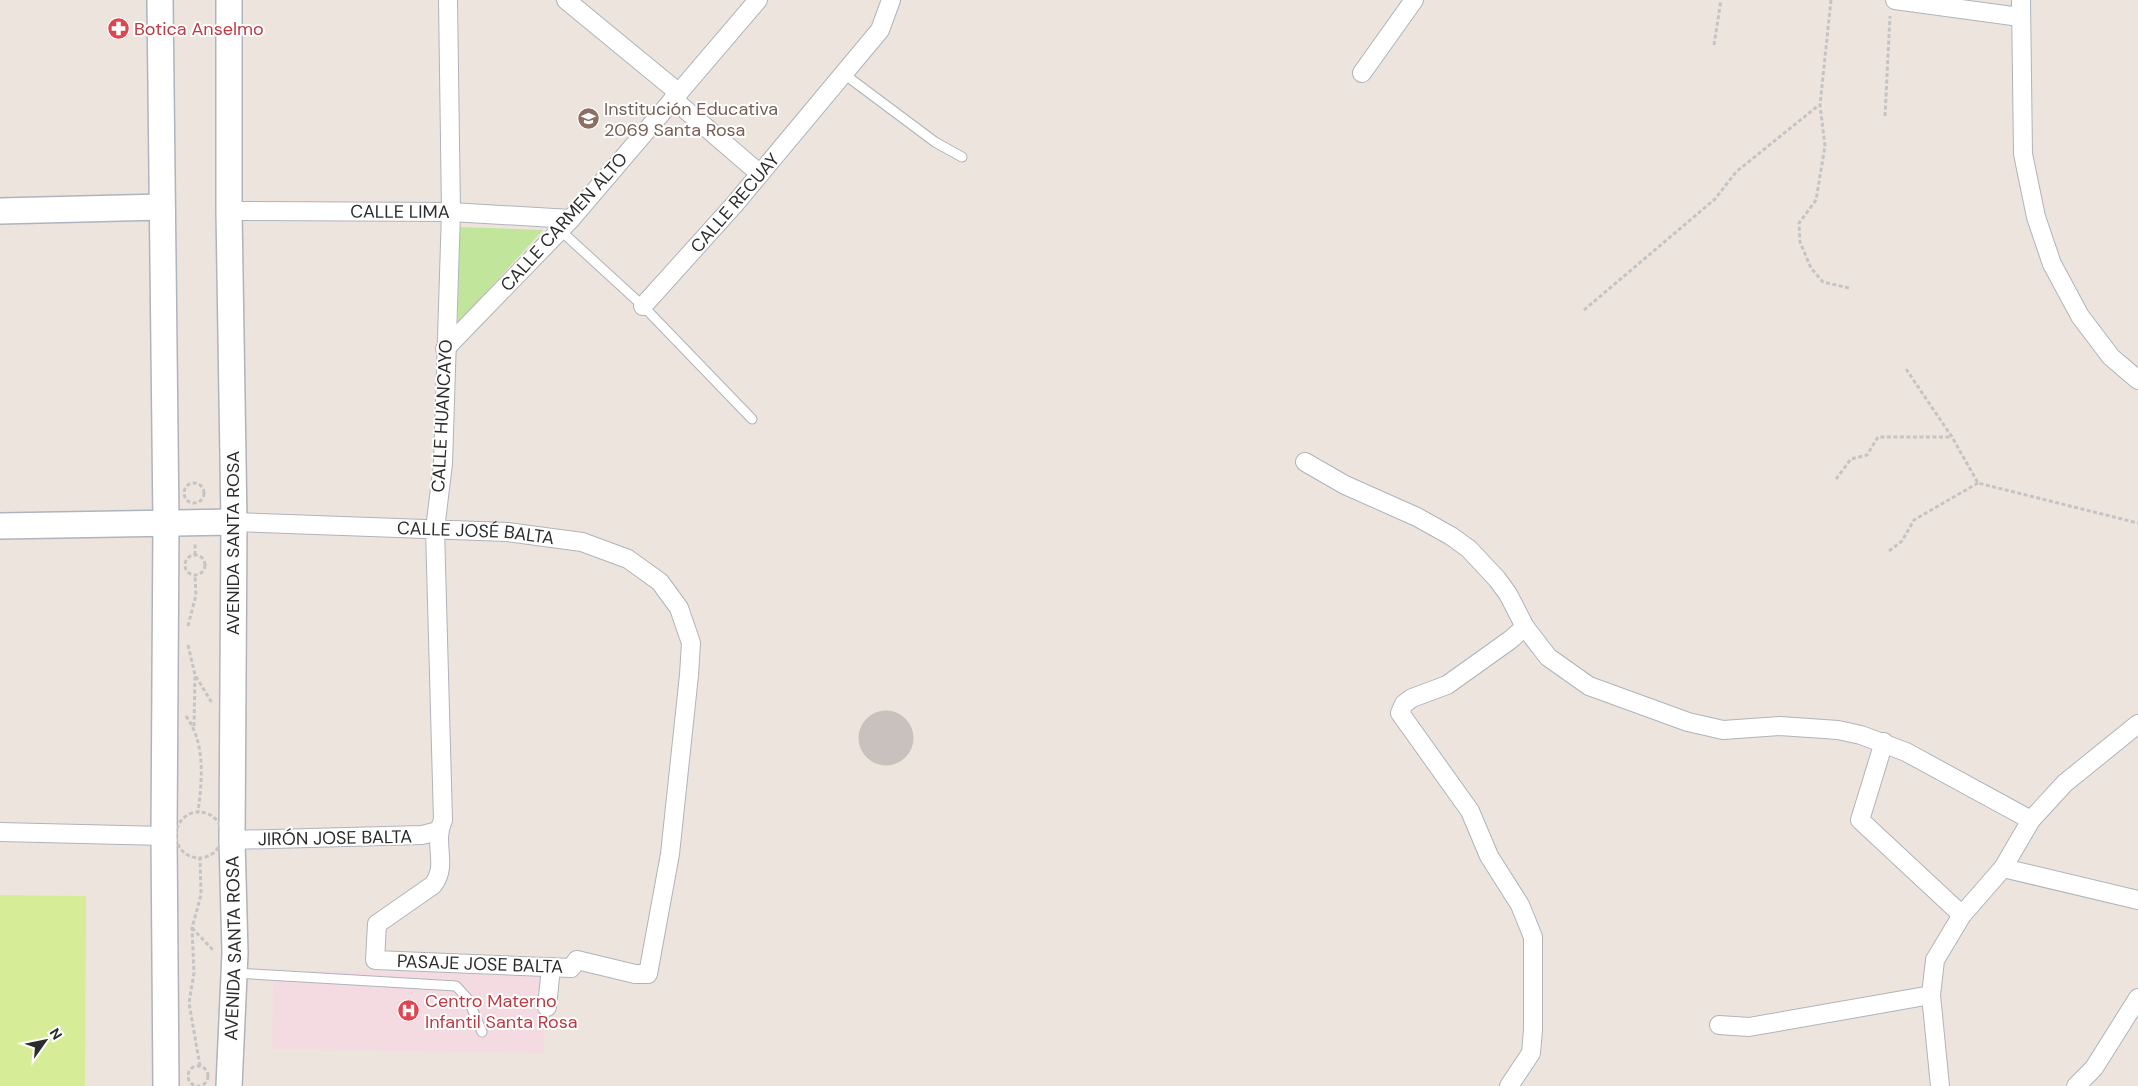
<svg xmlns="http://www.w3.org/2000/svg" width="2138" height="1086" font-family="'DM Sans',sans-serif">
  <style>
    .medical { fill: #f4dbe1 }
    .green { fill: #c1e59a }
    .pitch { fill: #d7ec96 }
    .building { fill: #c9c1bd; stroke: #c9c0b7 }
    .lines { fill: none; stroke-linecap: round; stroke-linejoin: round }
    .lane-casing { stroke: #aeb4bc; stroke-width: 11 }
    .street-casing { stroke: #aeb4bc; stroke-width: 20 }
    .secondary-casing { stroke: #aeb4bc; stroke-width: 28 }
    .path { stroke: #c4c4c4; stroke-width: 3; stroke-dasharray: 4 2.5; stroke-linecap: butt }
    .lane { stroke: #fff; stroke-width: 9 }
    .street { stroke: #fff; stroke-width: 18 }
    .secondary { stroke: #fff; stroke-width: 25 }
    .labels { text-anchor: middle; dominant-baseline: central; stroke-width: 4; stroke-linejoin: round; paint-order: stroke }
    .health-label { font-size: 18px; fill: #be3a42; stroke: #fff; text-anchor: start }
    .education-label { font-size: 18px; fill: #785e54; stroke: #fff; text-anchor: start }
    .street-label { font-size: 18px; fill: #2c2c2c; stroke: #fff }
  </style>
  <rect width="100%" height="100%" fill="#eee4de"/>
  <path class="medical" d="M273,971l273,1 -2,81 -272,-4z"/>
  <path class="green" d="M459,227l84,3 -85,93z"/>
  <path class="pitch" d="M0,895l86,1 -1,190h-85z"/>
  <circle class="building" cx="886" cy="738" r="27"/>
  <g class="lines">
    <defs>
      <g id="lane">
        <path d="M844,74l91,68 27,15"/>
        <path d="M560,230l83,76 109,113"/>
        <path d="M235,973l221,13 12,13 14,33"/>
      </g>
      <g id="street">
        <path d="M566,0l113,93"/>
        <path d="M1895,0l125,17"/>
        <path d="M2021,0l2,154 13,63 16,47 28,52 31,41 27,23"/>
        <path d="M1362,73l52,-73"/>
        <path d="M673,99l87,75"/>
        <path id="s1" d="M229,211l222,1 120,7"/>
        <path d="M643,306l91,-101 146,-175 11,-30"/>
        <path d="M445,349l126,-130 187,-219"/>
        <path d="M1305,462l40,23 72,32 34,19 18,13 28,30 11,15 17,33 23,30 41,29 99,36 35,8 57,-4 58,4 23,5 45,17 125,68"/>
        <path id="s2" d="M234,522l273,10 75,10 46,17 32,23 19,26 12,35 -2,32 -19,179 -22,120h-13l-58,-14 -6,8 -196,-8 2,-36 56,-39c16,-21 -1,-41 10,-65l-8,-291 8,-65 8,-252 -3,-212"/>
        <path d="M1884,742l-24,78 102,95"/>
        <path d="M0,832l164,4"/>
        <path d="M232,840l190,-5 16,-4"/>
        <path d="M2003,868l135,32"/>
        <path d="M547,1007l4,-40"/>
        <path d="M1719,1025l30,2 182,-32"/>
        <path d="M1509,1086l22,-33 2,-23v-93l-13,-32 -31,-49 -19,-45 -70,-98 4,-9 8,-6 35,-13 63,-45 15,-13"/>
        <path d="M1940,1086l-9,-91 4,-35 27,-45 41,-47 28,-48 34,-37 73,-59"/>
        <path d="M2076,1086l18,-18 44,-70"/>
      </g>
      <g id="secondary">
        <path d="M160,0l6,523 -2,313 2,250"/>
        <path d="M0,211l162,-4"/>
        <path d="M0,526l234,-4"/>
        <path id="s3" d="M229,1086l6,-133 -3,-113 2,-318 -5,-311v-211"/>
      </g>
    </defs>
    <use href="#lane" class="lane-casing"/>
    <use href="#street" class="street-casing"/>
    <use href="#secondary" class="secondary-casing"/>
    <g class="path">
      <path d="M1831,0l-11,105 5,41 -9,54 -17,23 1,19 11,26 12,14 26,6"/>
      <path d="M1714,45l7,-45"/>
      <path d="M1885,116l5,-100"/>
      <path d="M1584,310l131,-111 21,-27 83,-67"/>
      <path d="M1906,369l46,68 26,46 160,40"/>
      <path d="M1836,479l15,-20 16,-4 11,-18h74"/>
      <circle cx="194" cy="493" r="10"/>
      <path d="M1889,551l13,-10 12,-21 64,-37"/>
      <path d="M195,555v-12"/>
      <circle cx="195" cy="565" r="10"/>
      <path d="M188,626l8,-31 -1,-20"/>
      <path d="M188,645l7,30 17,28"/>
      <path d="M186,716c20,28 16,64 12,96"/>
      <path d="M194,726l1,-50"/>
      <circle cx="199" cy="835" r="23"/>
      <path d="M192,928l22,23"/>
      <path d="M200,1066l-11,-63 5,-30 -2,-45 9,-33 -1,-37"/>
      <circle cx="198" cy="1076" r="10"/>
    </g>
    <use href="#lane" class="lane"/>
    <use href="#street" class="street"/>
    <use href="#secondary" class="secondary"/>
  </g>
  <defs>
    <symbol id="pharmacy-disc" viewBox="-11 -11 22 22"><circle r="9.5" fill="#e0444e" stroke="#fff"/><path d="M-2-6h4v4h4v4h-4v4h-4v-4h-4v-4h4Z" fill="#fff"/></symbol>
    <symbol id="school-disc" viewBox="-11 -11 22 22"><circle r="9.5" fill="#8d6e63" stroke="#fff"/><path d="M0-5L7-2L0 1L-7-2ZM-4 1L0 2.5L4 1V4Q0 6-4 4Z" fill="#fff"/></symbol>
    <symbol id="hospital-disc" viewBox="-11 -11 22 22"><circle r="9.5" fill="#e0444e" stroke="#fff"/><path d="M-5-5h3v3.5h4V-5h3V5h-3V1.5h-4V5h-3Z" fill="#fff"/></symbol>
  </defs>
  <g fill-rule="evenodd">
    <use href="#pharmacy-disc" x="106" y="16" width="25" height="25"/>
    <use href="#school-disc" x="576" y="106" width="25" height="25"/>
    <use href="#hospital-disc" x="396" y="998" width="25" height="25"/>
  </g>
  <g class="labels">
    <g class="health-label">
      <text x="134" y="29">Botica Anselmo</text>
      <text x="425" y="1001">Centro Materno<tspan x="425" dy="21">Infantil Santa Rosa</tspan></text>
    </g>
    <g class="education-label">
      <text x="604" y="109">Institución Educativa<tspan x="604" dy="21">2069 Santa Rosa</tspan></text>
    </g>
    <g class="street-label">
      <text transform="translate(735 203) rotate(-49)">CALLE RECUAY</text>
      <text stroke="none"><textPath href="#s1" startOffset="171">CALLE LIMA</textPath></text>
      <text transform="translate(564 222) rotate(-48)">CALLE CARMEN ALTO</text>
      <text transform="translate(442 416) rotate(-87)">CALLE HUANCAYO</text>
      <text stroke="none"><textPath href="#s2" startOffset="242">CALLE JOSÉ BALTA</textPath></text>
      <text transform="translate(233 543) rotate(-90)">AVENIDA SANTA ROSA</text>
      <text transform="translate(335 838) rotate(-1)">JIRÓN JOSE BALTA</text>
      <text stroke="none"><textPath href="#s3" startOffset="138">AVENIDA SANTA ROSA</textPath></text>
      <text transform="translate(480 964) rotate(2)">PASAJE JOSE BALTA</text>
    </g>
  </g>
  <g transform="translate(45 1041) rotate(57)" stroke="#ffffff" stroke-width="4" paint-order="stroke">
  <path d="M0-4L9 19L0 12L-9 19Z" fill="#2c2c2c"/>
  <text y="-8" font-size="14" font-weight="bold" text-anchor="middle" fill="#2c2c2c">N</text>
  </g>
</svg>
